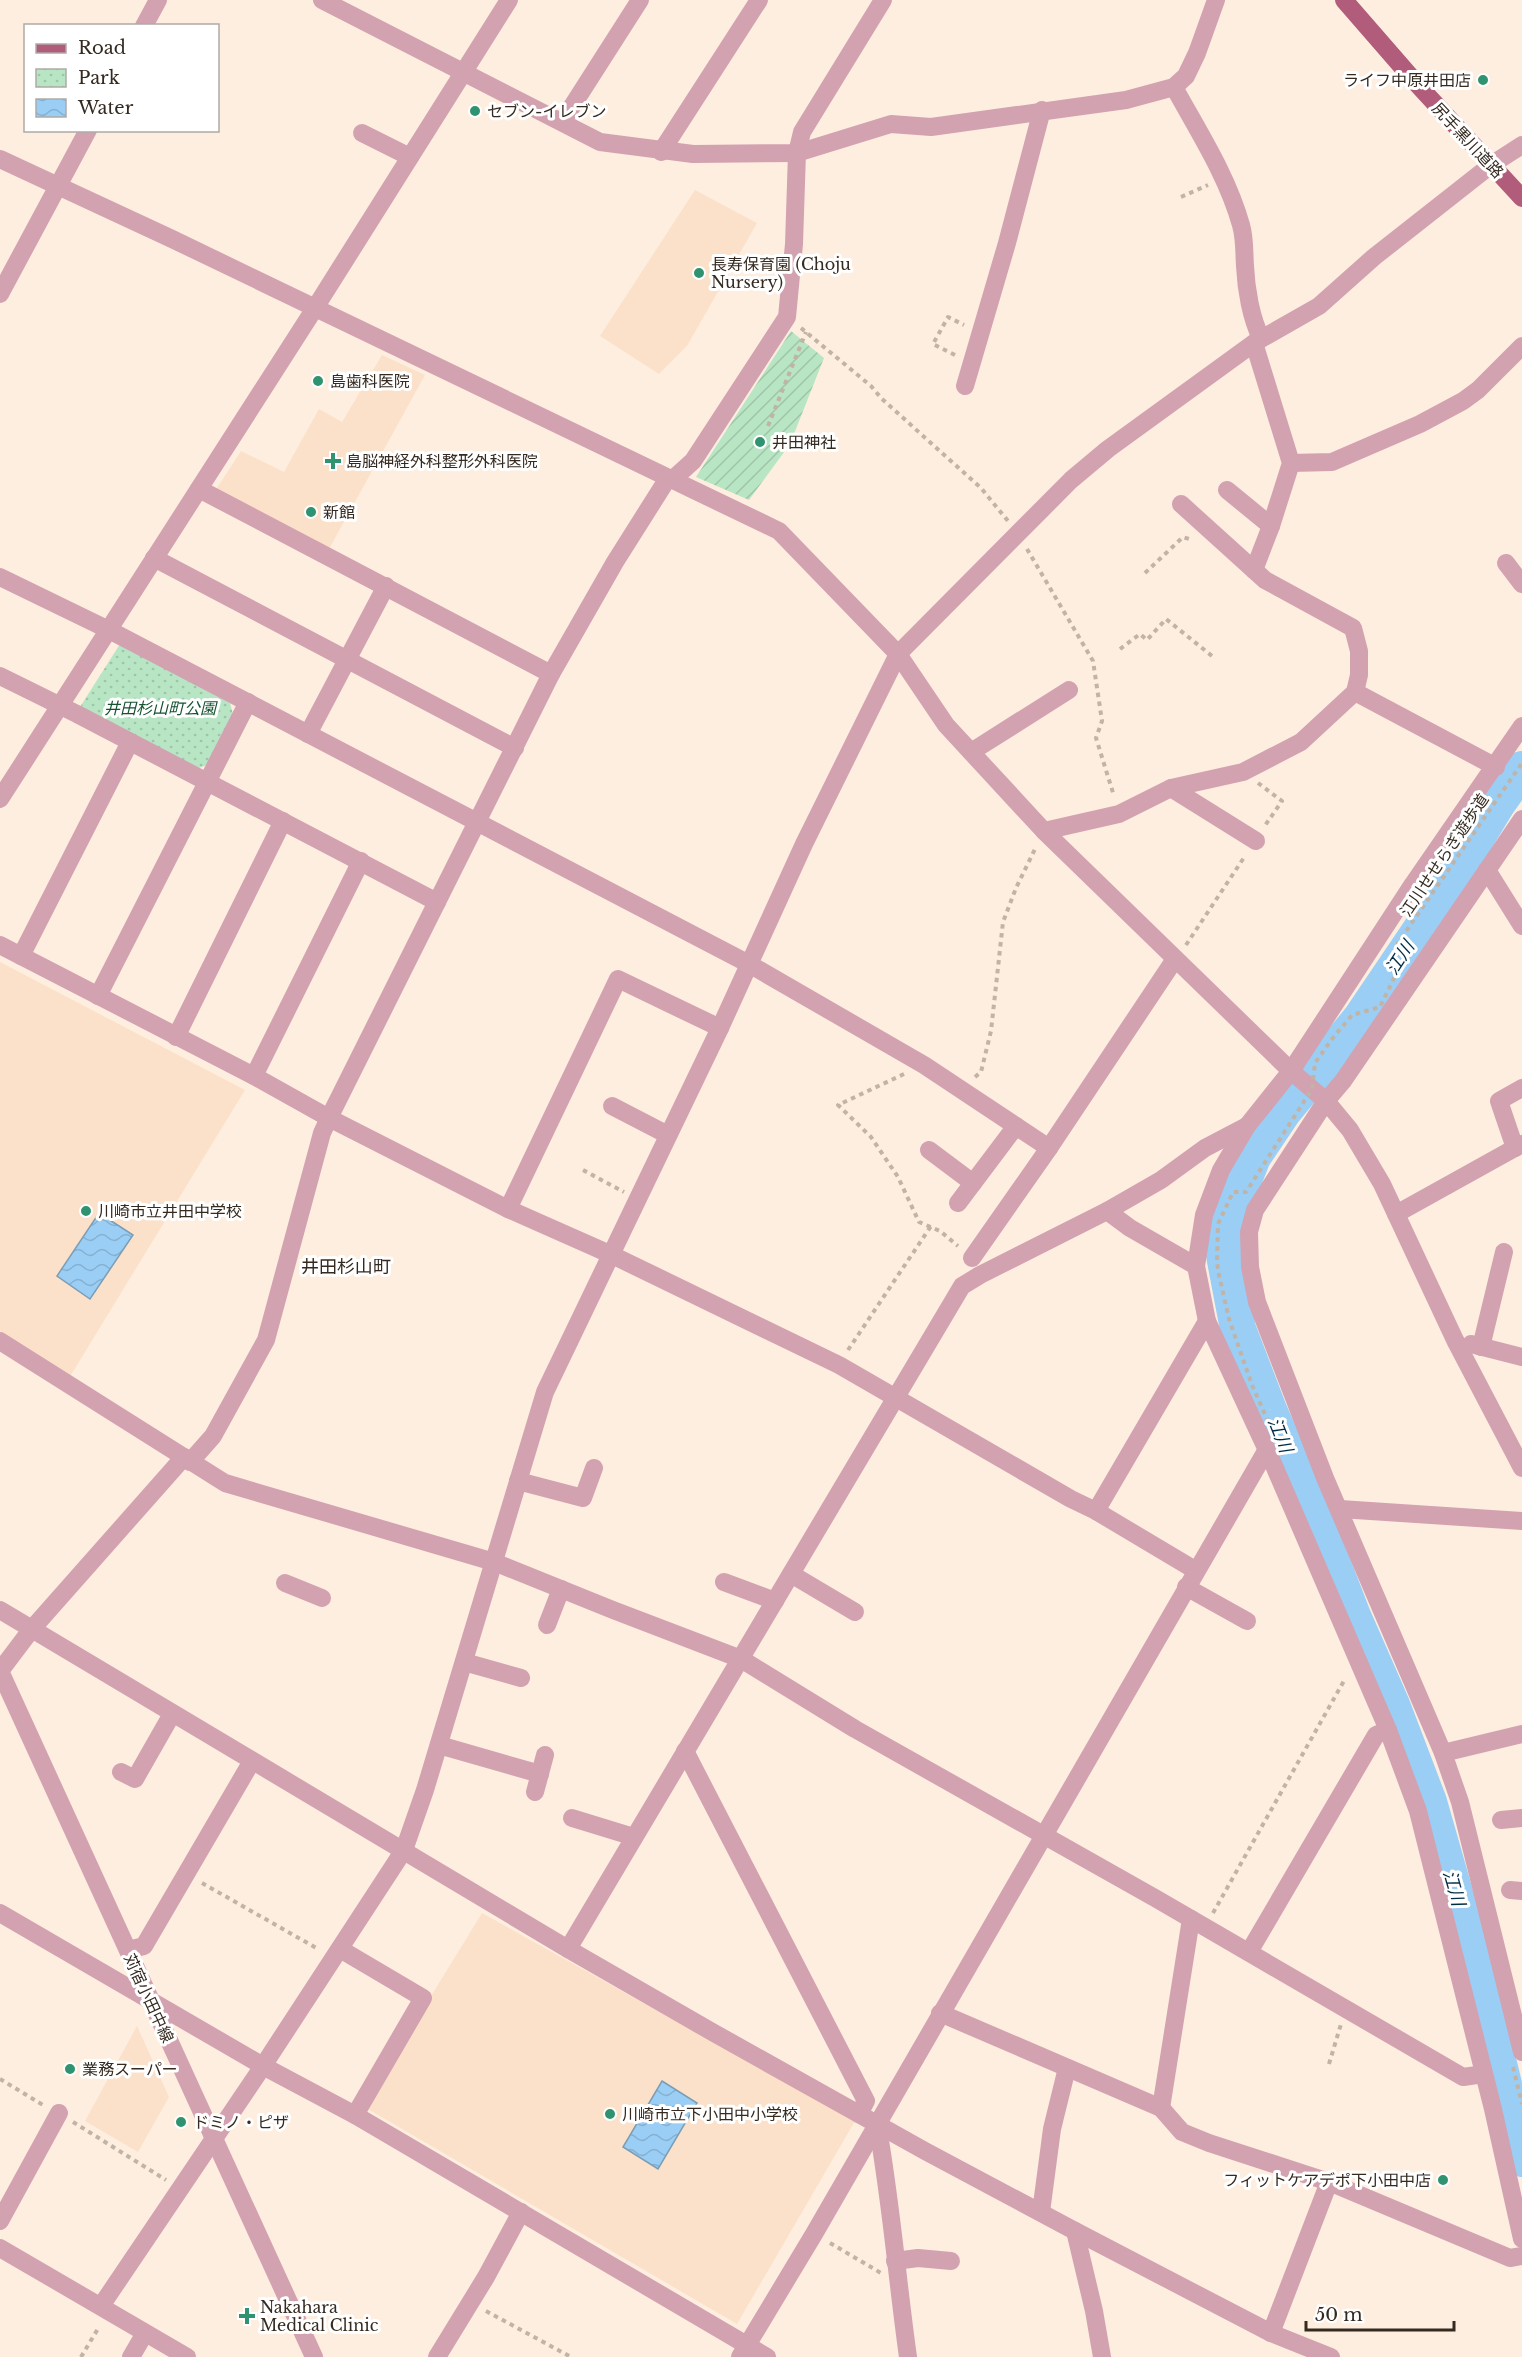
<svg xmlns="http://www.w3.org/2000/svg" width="1522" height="2357" font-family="'Libre Baskerville','Noto Sans JP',serif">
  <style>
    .built { fill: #fbe1c9 }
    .park { fill: url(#park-dots) }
    .garden { fill: url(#garden-furrows) }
    .water { fill: url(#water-waves); stroke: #7b9db5; stroke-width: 1.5 }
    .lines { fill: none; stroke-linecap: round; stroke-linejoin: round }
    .river { stroke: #9acef5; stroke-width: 36 }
    .path { stroke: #c1b3a5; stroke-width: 4; stroke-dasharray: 4.5 4.5; stroke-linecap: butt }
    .minor { stroke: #d3a2b1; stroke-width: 18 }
    .major { stroke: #b25c7c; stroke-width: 18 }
    .path-bridge { stroke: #c1b3a5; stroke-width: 4; stroke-dasharray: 4.5 4.5; stroke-linecap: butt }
    .poi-dot { fill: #2e936e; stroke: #fff; stroke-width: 2 }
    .labels { text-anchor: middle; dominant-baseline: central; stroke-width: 6; stroke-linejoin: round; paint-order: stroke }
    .poi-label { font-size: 16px; fill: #342a20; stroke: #fff; text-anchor: start }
    .street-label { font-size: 16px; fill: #342a20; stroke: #fff }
    .park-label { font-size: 16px; font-style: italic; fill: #16522f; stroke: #fff }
    .water-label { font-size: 18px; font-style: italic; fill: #012c46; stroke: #fff }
    .neighbourhood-label { font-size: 18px; fill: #342a20; stroke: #fff }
  </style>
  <defs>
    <pattern id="park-dots" width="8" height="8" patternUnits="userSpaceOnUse" patternTransform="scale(1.5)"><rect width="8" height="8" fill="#b8e6c4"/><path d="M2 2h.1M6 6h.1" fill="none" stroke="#9fc5a8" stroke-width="1.8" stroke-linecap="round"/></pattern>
    <pattern id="garden-furrows" width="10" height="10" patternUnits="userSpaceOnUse" patternTransform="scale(1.5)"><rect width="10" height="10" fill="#b8e6c4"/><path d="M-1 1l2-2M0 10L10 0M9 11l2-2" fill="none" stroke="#9fc5a8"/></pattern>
    <pattern id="water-waves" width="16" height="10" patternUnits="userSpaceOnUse" patternTransform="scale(1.5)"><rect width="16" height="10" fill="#9acef5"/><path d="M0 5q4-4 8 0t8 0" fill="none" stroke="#85b1d2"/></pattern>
  </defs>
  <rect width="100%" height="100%" fill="#feeedf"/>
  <g class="built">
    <path d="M695,190l62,33 -70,123 -28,28 -59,-38z"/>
    <path d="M382,355l43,20 -96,174 -111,-56 -1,-5 24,-37 43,21 35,-63 23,13z"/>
    <path d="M0,962l245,128 -176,288 -69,-47z"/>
    <path d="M482,1913l373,208 -118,203 -371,-216 65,-112z"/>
    <path d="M137,2026l32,71 -31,55 -53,-31z"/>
  </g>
  <path class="park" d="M120,644l110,59 3,11 -26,51 -11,4 -116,-62z"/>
  <path class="garden" d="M791,331l33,27 -34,86 -41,56 -53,-23z"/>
  <g class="water">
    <path d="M99,1213l34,22 -43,64 -33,-23z"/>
    <path d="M662,2081l35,22 -39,66 -35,-22z"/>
  </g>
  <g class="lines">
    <path class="river" d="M1522,769l-24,34 -69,114 -69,102 -76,92 -31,46 -23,58 -7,35 15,79 31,81 39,89 45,117 39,89 37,97 44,154 49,203"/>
    <g class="path">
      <path d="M1181,197l27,-12"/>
      <path d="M801,328l70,58 11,13 99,89 27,33"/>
      <path d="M955,355l-22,-11 15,-27 16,8"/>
      <path d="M768,426l38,-94"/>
      <path d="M1027,549l66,112 9,60 -6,17 18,58"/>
      <path d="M1145,573l38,-36 9,3"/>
      <path d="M1120,649l20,-15 7,6 19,-21 46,37"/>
      <path d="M1258,783l24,18 -18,26"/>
      <path d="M1186,945l59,-89"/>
      <path d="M904,1074l-66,31 33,32 27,40 21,45 21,9 18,15"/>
      <path d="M975,1077l6,-5 10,-41 12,-109 13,-34 20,-41"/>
      <path d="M583,1170l41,22"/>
      <path d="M848,1350l83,-124"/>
      <path d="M202,1883l116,66"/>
      <path d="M1213,1913l132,-234"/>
      <path d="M1329,2064l12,-40"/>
      <path d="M1513,2067l9,37"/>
      <path d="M0,2079l43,26"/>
      <path d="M73,2122l93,58"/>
      <path d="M830,2243l51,30"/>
      <path d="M486,2311l85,46"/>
      <path d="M81,2357l18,-30"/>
    </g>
    <g class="minor">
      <path d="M322,0l278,142 93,12 104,-1 94,-29 40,3 195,-27 48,-13 12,-11 11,-23 19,-53"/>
      <path d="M144,26l14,-26"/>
      <path d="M1174,87c24,44 53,88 67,138 4,14 3,27 4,41 1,23 6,52 16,72"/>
      <path d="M562,122l78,-122"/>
      <path d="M362,133l48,24"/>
      <path d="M661,152l98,-152"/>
      <path d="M0,159l170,79 609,293 119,123 48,71 98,106 247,240 35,30 24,29 32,54 73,156 67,128"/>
      <path d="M0,294l88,-164"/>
      <path d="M965,386l42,-143 35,-133"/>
      <path d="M1291,463l41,-1 88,-38 43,-23 15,-11 44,-44"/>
      <path d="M672,480l21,-19 94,-144 7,-73 3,-91 5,-21 81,-132"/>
      <path d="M199,489l352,185"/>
      <path d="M1227,490l44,36"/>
      <path d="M154,558l361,190"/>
      <path d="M1506,563l16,21"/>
      <path d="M1254,570l17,-44 20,-63 -37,-120"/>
      <path d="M0,577l109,53 640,334 175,101 125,83"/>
      <path d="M0,676l77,38 360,188"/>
      <path d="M1355,692l141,75"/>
      <path d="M1522,726l-109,158 -122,187 -44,55 -26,44 -17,45 -8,51 11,55 65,140 116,269 30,81 75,298 29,130"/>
      <path d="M308,734l78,-148"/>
      <path d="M971,752l98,-62"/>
      <path d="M1171,788l85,53"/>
      <path d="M0,799l315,-491 194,-308"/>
      <path d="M1522,819l-179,262 -17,20 -71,109 -6,22 1,35 7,35 68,176 118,275 17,49 62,250"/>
      <path d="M1044,831l75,-17 52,-26 72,-16 58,-30 54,-50 4,-17v-24l-6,-23 -88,-48 -84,-76"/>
      <path d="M1487,870l35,56"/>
      <path d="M0,945l254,131 75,42 179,91 104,46 227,110 232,134 25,12 99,59"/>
      <path d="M21,956l109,-214"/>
      <path d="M98,996l150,-294"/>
      <path d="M176,1037l107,-216"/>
      <path d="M254,1076l107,-215"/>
      <path d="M612,1106l56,29"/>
      <path d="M1515,1148l-16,-47 23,-13"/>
      <path d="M929,1150l44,33"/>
      <path d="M958,1203l58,-77"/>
      <path d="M508,1209l110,-230 102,49"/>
      <path d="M1107,1211l23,17 66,38"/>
      <path d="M1396,1214l126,-70"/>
      <path d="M972,1258l77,-110 126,-189"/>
      <path d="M0,1341l225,142 269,79 119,48 128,49 114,70 300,169 308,179 21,-3"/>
      <path d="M1471,1344l51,13"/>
      <path d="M1481,1347l23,-95"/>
      <path d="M190,1462l23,-26 53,-96 56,-207 7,-15 222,-444 64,-112 53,-84"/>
      <path d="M518,1481l65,17 11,-30"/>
      <path d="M1340,1509l182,12"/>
      <path d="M1096,1511l111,-190"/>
      <path d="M791,1574l64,38"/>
      <path d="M724,1582l51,19"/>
      <path d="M285,1583l37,15"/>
      <path d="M1186,1587l61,34"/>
      <path d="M0,1610l568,339 146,84 211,118 150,80 196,102 60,24"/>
      <path d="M547,1625l14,-36"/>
      <path d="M464,1662l57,16"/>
      <path d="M0,1671l314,686"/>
      <path d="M0,1671l31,-41 153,-173"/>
      <path d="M439,1745l101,29"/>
      <path d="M685,1751l181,350 -7,13"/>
      <path d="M1443,1753l79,-19"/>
      <path d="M121,1772l14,7 37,-65"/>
      <path d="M535,1792l10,-37"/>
      <path d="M572,1818l62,19"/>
      <path d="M1501,1820l21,-2"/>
      <path d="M1510,1890l12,1"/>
      <path d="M0,1913l263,153 92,49 412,242"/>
      <path d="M340,1949l83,49 -68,117"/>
      <path d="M568,1949l394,-663 18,-11 127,-64 54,-31 44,-32 42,-22"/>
      <path d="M128,1950l16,-4 108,-185"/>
      <path d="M1249,1952l127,-217 12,-5"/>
      <path d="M940,2013l221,95 21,24 27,11 120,39 181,76 12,-2"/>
      <path d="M1161,2108l30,-189"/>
      <path d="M877,2123c14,77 20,156 31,234"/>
      <path d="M1041,2212l11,-83 15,-61"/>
      <path d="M0,2221l59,-108"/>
      <path d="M1075,2231l19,80 8,46"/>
      <path d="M0,2248l187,109"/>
      <path d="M895,2261l23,-3 33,3"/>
      <path d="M101,2306l162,-240 141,-216 21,-60 120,-398 175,-364 84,-184 94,-190 173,-174 37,-31 146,-106 65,-37 55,-49 117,-92 31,-20"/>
      <path d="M1271,2333l58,-151"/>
      <path d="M131,2357l14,-24"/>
      <path d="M437,2357l49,-80 35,-65"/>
      <path d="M740,2357l74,-123 452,-783"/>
    </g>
    <path class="major" d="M1344,0l73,84 105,114"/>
    <path class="path-bridge" d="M1283,1455l-31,-70 -23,-66 -10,-44 -2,-13 1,-38 15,-32h13l66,-103 3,-26 17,-24 20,-24 28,-8 17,-35 1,-29 124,-180"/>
  </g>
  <g class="poi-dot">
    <circle cx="1483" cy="80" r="6"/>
    <circle cx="475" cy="111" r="6"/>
    <circle cx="699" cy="273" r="6"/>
    <circle cx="318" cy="381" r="6"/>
    <circle cx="760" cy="442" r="6"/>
    <path d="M330 452h6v6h6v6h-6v6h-6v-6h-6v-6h6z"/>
    <circle cx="311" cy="512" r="6"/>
    <circle cx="86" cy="1211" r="6"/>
    <circle cx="70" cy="2069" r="6"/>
    <circle cx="610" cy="2114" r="6"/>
    <circle cx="181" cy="2122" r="6"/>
    <circle cx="1443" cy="2180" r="6"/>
    <path d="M244 2307h6v6h6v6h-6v6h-6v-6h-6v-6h6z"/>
  </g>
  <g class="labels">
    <g class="poi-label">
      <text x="1471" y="80" text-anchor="end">ライフ中原井田店</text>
      <text x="487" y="111">セブン-イレブン</text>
      <text x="711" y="264">長寿保育園 (Choju<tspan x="711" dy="18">Nursery)</tspan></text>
      <text x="330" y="381">島歯科医院</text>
      <text x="772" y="442">井田神社</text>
      <text x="346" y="461">島脳神経外科整形外科医院</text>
      <text x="323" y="512">新館</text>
      <text x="98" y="1211">川崎市立井田中学校</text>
      <text x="82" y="2069">業務スーパー</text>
      <text x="622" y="2114">川崎市立下小田中小学校</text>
      <text x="193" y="2122">ドミノ・ピザ</text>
      <text x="1431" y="2180" text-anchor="end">フィットケアデポ下小田中店</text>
      <text x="260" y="2307">Nakahara<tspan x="260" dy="18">Medical Clinic</tspan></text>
    </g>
    <g class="street-label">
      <text transform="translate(1468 140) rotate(47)">尻手黒川道路</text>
      <text transform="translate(1444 855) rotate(-56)">江川せせらぎ遊歩道</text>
      <text transform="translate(149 1998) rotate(65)">苅宿小田中線</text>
    </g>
    <g class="park-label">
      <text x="160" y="708">井田杉山町公園</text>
    </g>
    <g class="water-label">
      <text transform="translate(1400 958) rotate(-57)">江川</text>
      <text transform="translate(1280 1435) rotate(68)">江川</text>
      <text transform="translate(1454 1888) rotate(74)">江川</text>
    </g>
    <g class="neighbourhood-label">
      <text x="346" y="1267">井田杉山町</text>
    </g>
  </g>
  <rect x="24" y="24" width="195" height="108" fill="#ffffff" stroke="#aeaaa6" stroke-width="1.5"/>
  <rect x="36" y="44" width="30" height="9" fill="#b25c7c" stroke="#aeaaa6" stroke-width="1.5"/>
  <text x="78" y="54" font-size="18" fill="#342a20">Road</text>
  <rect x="36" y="69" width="30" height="18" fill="url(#park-dots)" stroke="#aeaaa6" stroke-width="1.5"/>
  <text x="78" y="84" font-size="18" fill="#342a20">Park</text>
  <rect x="36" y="99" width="30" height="18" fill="url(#water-waves)" stroke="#aeaaa6" stroke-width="1.5"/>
  <text x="78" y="114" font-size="18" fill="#342a20">Water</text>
  <path d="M1306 2321v9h148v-9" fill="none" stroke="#342a20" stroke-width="3"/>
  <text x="1315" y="2321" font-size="18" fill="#342a20" stroke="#ffffff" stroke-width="4.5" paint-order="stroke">50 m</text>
</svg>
